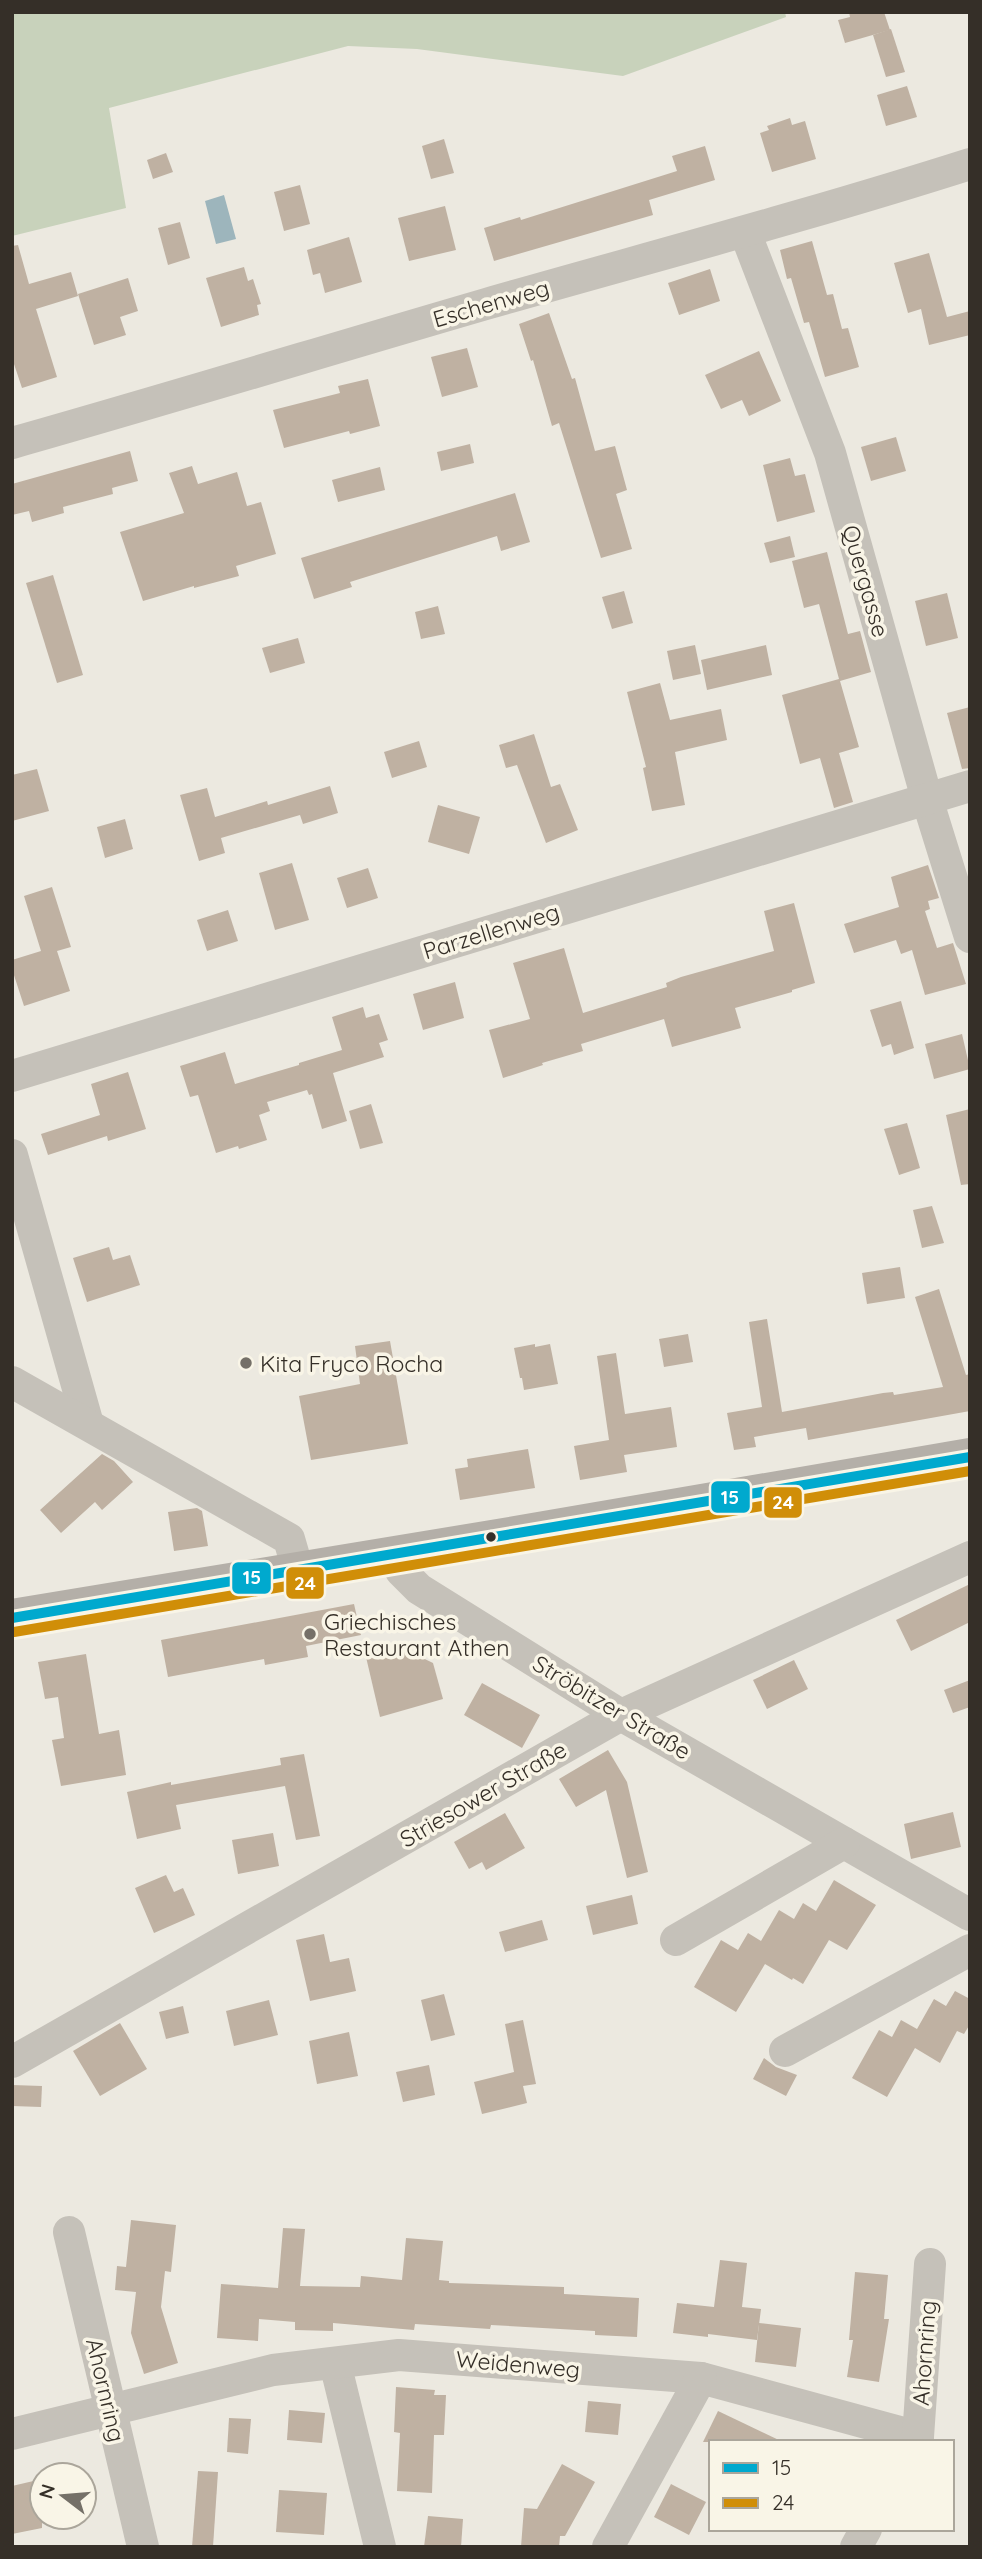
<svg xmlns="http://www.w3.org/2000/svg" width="982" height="2559" font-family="Quicksand,sans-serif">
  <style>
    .green { fill: #c8d2bb }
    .water { fill: #9db5bc }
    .building { fill: #bfb1a2 }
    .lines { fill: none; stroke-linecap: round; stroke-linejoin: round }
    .minor { stroke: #c5c1b9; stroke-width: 32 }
    .major { stroke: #b4afa8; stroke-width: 38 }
    .bus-1-casing { stroke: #f9f5e7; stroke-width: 16 }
    .bus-2-casing { stroke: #f9f5e7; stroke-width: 16 }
    .bus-1 { stroke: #00a9ce; stroke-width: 10 }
    .bus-2 { stroke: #d08e08; stroke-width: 10 }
    .poi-dot { fill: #757068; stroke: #f9f5e7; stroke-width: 2.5 }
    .bus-dot { fill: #352f28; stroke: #f9f5e7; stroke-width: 2.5 }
    .labels { text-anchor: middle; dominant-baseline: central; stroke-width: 7; stroke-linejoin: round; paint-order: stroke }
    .street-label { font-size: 23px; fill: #352f28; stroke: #f9f5e7 }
    .poi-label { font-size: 23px; fill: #352f28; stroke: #f9f5e7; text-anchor: start }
    .line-badge { stroke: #f9f5e7; stroke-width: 2.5 }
    .badge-label { font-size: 19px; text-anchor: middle; font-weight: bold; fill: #fff }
  </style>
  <rect width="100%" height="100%" fill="#ece9e0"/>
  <path class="green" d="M12,12h773l1,5 -163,59 -206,-27 -69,-3 -239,62 17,100 -114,28z"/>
  <path class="water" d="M224,195l12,44 -20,5 -11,-43z"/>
  <g class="building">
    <path d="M849,12h35l6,18 -45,13 -7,-23 12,-3z"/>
    <path d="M891,29l14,43 -19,5 -13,-42z"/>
    <path d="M907,86l10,31 -31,9 -9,-31z"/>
    <path d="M790,118l2,7 13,-4 11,38 -44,13 -12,-39 9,-3 -2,-4z"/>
    <path d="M444,139l10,34 -23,6 -9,-33z"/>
    <path d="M705,146l10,34 -66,20 4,15 -159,46 -10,-33 36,-11 1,3 156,-49 -5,-15z"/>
    <path d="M166,153l7,19 -20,7 -6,-19z"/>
    <path d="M300,185l10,39 -26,7 -10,-39z"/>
    <path d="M445,206l11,44 -47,11 -11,-43z"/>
    <path d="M180,222l10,36 -22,7 -10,-37z"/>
    <path d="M349,237l13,45 -37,11 -5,-20 -7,2 -6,-25z"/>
    <path d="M812,241l15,54 6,-1 9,35 6,-1 11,39 -34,10 -16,-55 -5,1 -13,-45 -4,1 -7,-29z"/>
    <path d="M18,245l11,39 42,-12 7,24 -42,13 21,68 -35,11 -10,-30v-112z"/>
    <path d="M929,253l18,64 23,-6v24l-41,10 -8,-36 -13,4 -14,-50z"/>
    <path d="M244,267l4,14 5,-2 8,25 -4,1 2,10 -38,12 -15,-49z"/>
    <path d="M710,269l10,32 -41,14 -11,-32z"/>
    <path d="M128,278l10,33 -18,6 6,18 -32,10 -16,-51z"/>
    <path d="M549,313l23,66 3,-1 20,73 20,-5 12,44 -11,4 16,55 -31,9 -42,-135 -7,3 -19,-66 -2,1 -12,-37z"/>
    <path d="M467,348l11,39 -36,10 -11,-40z"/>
    <path d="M759,351l22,50 -32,15 -7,-16 -21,9 -16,-34z"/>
    <path d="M368,379l12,47 -30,8 -1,-3 -65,17 -11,-38 67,-17 -2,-7z"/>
    <path d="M896,437l10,34 -35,10 -10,-34z"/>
    <path d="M470,444l4,19 -33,8 -4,-19z"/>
    <path d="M130,451l8,30 -26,7 1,6 -50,13 1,6 -32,9 -3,-11 -17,4v-31z"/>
    <path d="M790,458l5,18 10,-2 10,38 -38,10 -14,-57z"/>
    <path d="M192,466l6,18 39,-12 10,34 14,-4 15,52 -40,12 3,10 -45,12v-2l-51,15 -23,-69 64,-19 -15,-40z"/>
    <path d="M380,467l5,23 -47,12 -6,-22z"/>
    <path d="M515,493l15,49 -29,9 -4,-15 -147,46 2,5 -38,12 -13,-41z"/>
    <path d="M790,536l5,21 -25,6 -6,-20z"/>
    <path d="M827,552l21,82 12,-3 11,41 -31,9 19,66 -20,6 14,49 -19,6 -14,-50 -20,6 -18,-69 57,-16 -20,-75 -15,4 -12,-47z"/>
    <path d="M53,575l30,100 -26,8 -31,-100z"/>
    <path d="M624,591l9,32 -21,6 -10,-32z"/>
    <path d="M947,593l11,45 -32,8 -11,-45z"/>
    <path d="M438,606l7,28 -24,5 -6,-27z"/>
    <path d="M298,638l7,25 -35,10 -8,-25z"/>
    <path d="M695,645l6,29 -28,6 -6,-29z"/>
    <path d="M766,645l6,30 -65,15 -6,-30z"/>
    <path d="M660,683l10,37 51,-11 6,31 -52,12 10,53 -33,6 -9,-43 3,-1 -19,-75z"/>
    <path d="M970,707v61l-8,1 -15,-56z"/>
    <path d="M534,734l17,53 9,-3 18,46 -32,13 -29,-78 -11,3 -7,-23z"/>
    <path d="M419,741l8,26 -35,11 -8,-26z"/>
    <path d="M37,769l12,42 -37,10v-46z"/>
    <path d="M330,786l8,27 -35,11 -3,-9 -79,23 4,15 -26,8 -19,-66 27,-7 8,29 52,-16 1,4z"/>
    <path d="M438,805l42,12 -11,37 -41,-12z"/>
    <path d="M125,819l8,30 -28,9 -8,-31z"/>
    <path d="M292,863l17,57 -34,10 -16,-57z"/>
    <path d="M928,865l11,33 -11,3 2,8 -5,2 12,37 16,-5 13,41 -41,11 -13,-45 -11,4 -5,-14 -42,13 -10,-29 55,-17 -8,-30z"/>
    <path d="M368,868l10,30 -31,10 -10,-30z"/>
    <path d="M52,887l19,60 -14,4 13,40 -46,15 -12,-37v-9l29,-9 -17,-55z"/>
    <path d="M794,903l21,80 -23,7v2l-57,16 6,20 -69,19 -8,-28 -83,25 2,7 -41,12 1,2 -40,13 -14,-48 41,-11 -17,-56 51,-15 19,65 84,-26 -1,-4 15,-6 93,-26 -10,-40z"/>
    <path d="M228,910l10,31 -31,10 -10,-31z"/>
    <path d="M455,982l9,36 -41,12 -10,-36z"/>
    <path d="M901,1001l13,47 -20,7 -3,-11 -9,3 -12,-37z"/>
    <path d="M363,1007l3,11 13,-4 9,26 -9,3 5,14 -51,16 14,48 -25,8 -10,-35 -3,1 -2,-5 -40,12 3,9 -11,4 8,25 -28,9 -1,-3 -22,7 -18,-58 -8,2 -10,-31 45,-14 10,32 64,-19v-2l43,-13 -10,-33z"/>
    <path d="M962,1034l8,35 -36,10 -9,-35z"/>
    <path d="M128,1072l18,57 -38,12 -1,-5 -59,19 -7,-21 59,-19 -9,-31z"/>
    <path d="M371,1104l12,39 -23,6 -11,-38z"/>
    <path d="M970,1109v75l-9,1 -15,-70z"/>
    <path d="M907,1123l13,45 -21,7 -15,-46z"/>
    <path d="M932,1206l12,37 -22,5 -9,-38z"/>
    <path d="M109,1247l4,13 17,-5 10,30 -53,17 -14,-44z"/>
    <path d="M900,1267l5,31 -38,6 -5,-31z"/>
    <path d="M939,1289l27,86 4,-1v37l-162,29 -2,-12 -52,9 2,10 -22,3 -7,-37 35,-6 -13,-85 18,-3 15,93 101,-19 10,-1 1,3 49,-8 -28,-90z"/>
    <path d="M688,1334l5,28 -29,5 -5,-28z"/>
    <path d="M390,1341l18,103 -97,16 -12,-64 61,-12 -5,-38z"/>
    <path d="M535,1344v3l15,-3 8,40 -34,6 -2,-12h-2l-6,-30z"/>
    <path d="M616,1353l9,61 46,-7 6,40 -53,8 3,17 -47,8 -6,-34 35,-6 -12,-84z"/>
    <path d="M528,1449l7,39 -75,12 -5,-31 13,-2 -1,-8z"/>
    <path d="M102,1454l12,7 19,21 -31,28 -7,-8 -34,31 -21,-23z"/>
    <path d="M197,1508l5,3 6,35 -34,5 -6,-39z"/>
    <path d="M970,1584v38l-59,29 -15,-31z"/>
    <path d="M354,1604l7,31 -55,11 2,11 -43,8 -1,-6 -96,18 -7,-37z"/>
    <path d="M400,1647l33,16 10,36 -63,18 -14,-60z"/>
    <path d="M86,1654l13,80 20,-4 7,45 -65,11 -9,-46 12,-2 -6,-41 -13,2 -7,-37z"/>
    <path d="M794,1660l14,29 -41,20 -14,-29z"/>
    <path d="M970,1680v27l-17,6 -9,-23z"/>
    <path d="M482,1683l58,32 -18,33 -58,-33z"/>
    <path d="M608,1750l19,32 21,90 -21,6 -21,-88 -30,17 -17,-28z"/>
    <path d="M304,1754l16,82 -24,4 -11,-54 -109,19 5,24 -44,10 -10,-47 44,-10v3l110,-20 -1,-7z"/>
    <path d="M953,1812l8,35 -50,12 -7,-35z"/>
    <path d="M505,1813l20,35 -39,22 -4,-8 -13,7 -15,-27z"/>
    <path d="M273,1833l6,33 -41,8 -6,-34z"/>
    <path d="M166,1875l8,17 9,-4 12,27 -41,18 -19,-45z"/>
    <path d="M834,1880l42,25 -29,45 -18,-10 -26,44 -10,-6 -1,2 -27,-16 -29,48 -42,-25 27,-47 17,10 10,-17 13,8 18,-31 15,9 9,-16 13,8z"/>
    <path d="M632,1895l6,29 -45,11 -7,-29z"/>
    <path d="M542,1920l6,20 -43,12 -6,-20z"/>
    <path d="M324,1934l6,28 19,-4 7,33 -46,10 -14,-61z"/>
    <path d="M955,1991l15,8v25l-6,10 -7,-3 -17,32 -25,-15 -28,49 -35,-19 27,-48 13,7 9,-17 16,9 17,-30 12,7z"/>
    <path d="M444,1994l11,41 -24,6 -10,-41z"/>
    <path d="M269,2000l9,35 -44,11 -8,-35z"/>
    <path d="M183,2006l6,27 -23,6 -7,-27z"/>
    <path d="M523,2020l13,64 -13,2 4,17 -45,11 -8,-32 40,-10 -9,-48z"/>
    <path d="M120,2023l27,46 -47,27 -27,-45z"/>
    <path d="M349,2032l9,44 -41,8 -8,-43z"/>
    <path d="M764,2058l12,9 21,8 -11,21 -33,-17z"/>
    <path d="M429,2065l6,30 -32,7 -7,-30z"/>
    <path d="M12,2085l30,1 -1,21 -29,-1z"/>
    <path d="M131,2220l45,5 -5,47 -6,-1 -4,36 17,56 -34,11 -13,-41 5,-41 -21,-2 2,-24 9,1z"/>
    <path d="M283,2228l22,1 -5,57 60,1 1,-11 41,4 4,-42 37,3 -4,39 10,1v2l115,4v7l75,4 -2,39 -42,-2v-4l-104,-6 -1,4 -75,-5 -1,6 -81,-7v8l-38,-1v-8l-36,-3 -1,22 -41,-3 4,-54 57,4z"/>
    <path d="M720,2260l27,3 -5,44 19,2 -4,31 -49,-6v3l-35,-4 4,-30 37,4z"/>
    <path d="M855,2272l33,3 -4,44h5l-10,63 -32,-5 6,-37h-4z"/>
    <path d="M759,2323l42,5 -5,39 -41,-5z"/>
    <path d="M396,2387l39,3 -1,5h12l-2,40h-10l-2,58 -35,-2 3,-58 -6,-1z"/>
    <path d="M588,2401l33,3 -3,31 -33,-3z"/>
    <path d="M289,2410l36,3 -3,30 -35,-3z"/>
    <path d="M718,2411l21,10 44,21h-80z"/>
    <path d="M229,2418l22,1 -3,35 -21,-2z"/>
    <path d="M562,2464l33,18 -30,54h-5l-1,11h-38l3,-39 13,1z"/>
    <path d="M198,2471l20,1 -5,75h-21z"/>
    <path d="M42,2479v49l-30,6v-48z"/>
    <path d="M671,2484l35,18 -17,33 -35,-18z"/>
    <path d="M279,2490l48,3 -3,42 -48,-3z"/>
    <path d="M428,2516l35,3 -2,28h-37z"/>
  </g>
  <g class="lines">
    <g class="minor">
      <path d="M745,232l85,221 97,346 43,138"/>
      <path d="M12,443c159,-45 316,-93 474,-139 161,-46 324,-89 484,-140"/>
      <path d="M12,1076l958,-290"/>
      <path d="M12,1155l76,269"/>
      <path d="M12,1382l277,157 9,31"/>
      <path d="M399,1554l2,17 18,18 202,126 349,200"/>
      <path d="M676,1940l168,-97"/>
      <path d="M785,2051l185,-101"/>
      <path d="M12,2062l609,-347 349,-158"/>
      <path d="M69,2232l74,315"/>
      <path d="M335,2363l45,184"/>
      <path d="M12,2434l261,-64 126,-15 302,23 217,59"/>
      <path d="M915,2442l3,-5 12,-173"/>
      <path d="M608,2547l93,-169"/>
      <path d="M856,2547l10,-18"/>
    </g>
    <path class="major" d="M12,1618l480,-79 478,-82"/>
    <defs>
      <path id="bus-1" d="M12,1618l958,-161"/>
      <path id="bus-2" d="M14,1632l956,-161"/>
    </defs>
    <use href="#bus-1" class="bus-1-casing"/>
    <use href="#bus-2" class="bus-2-casing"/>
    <use href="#bus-1" class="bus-1"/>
    <use href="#bus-2" class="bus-2"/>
  </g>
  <g class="poi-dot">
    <circle cx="246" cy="1363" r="7"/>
    <circle cx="310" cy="1634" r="7"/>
  </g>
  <circle class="bus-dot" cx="491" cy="1537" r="6"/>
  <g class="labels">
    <g class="street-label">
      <text transform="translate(491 303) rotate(-16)">Eschenweg</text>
      <text transform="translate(866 581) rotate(74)">Quergasse</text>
      <text transform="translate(491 931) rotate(-17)">Parzellenweg</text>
      <text transform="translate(612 1707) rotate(31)">Ströbitzer Straße</text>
      <text transform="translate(483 1794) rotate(-30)">Striesower Straße</text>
      <text transform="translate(924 2353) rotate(-86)">Ahornring</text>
      <text transform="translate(518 2364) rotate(5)">Weidenweg</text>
      <text transform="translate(106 2390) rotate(77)">Ahornring</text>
    </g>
    <g class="poi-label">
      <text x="260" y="1363">Kita Fryco Rocha</text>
      <text x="324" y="1621">Griechisches<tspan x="324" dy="26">Restaurant Athen</tspan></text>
    </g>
  </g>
  <g class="line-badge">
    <rect x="710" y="1480" width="41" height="34" rx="7" fill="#00a9ce"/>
    <rect x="763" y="1486" width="40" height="33" rx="7" fill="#d08e08"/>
    <rect x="231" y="1561" width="41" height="34" rx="7" fill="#00a9ce"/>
    <rect x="285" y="1566" width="40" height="34" rx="7" fill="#d08e08"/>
  </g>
  <g class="badge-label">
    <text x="730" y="1504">15</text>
    <text x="783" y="1509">24</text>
    <text x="252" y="1584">15</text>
    <text x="305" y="1590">24</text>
  </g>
  <rect width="982" height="2559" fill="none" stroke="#352f28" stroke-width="28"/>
  <rect x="709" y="2440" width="245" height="91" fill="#f9f5e7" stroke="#aba69b" stroke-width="2"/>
  <rect x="723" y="2463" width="35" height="10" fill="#00a9ce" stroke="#aba69b" stroke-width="2"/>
  <text x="772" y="2475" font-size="21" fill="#352f28">15</text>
  <rect x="723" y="2498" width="35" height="10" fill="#d08e08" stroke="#aba69b" stroke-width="2"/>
  <text x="772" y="2510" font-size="21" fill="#352f28">24</text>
  <g transform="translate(63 2496) rotate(286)"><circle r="33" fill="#f9f5e7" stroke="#aba69b" stroke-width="2"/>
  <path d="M0-5L12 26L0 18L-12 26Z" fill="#757068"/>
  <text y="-10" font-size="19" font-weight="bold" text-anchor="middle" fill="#352f28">N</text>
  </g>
</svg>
